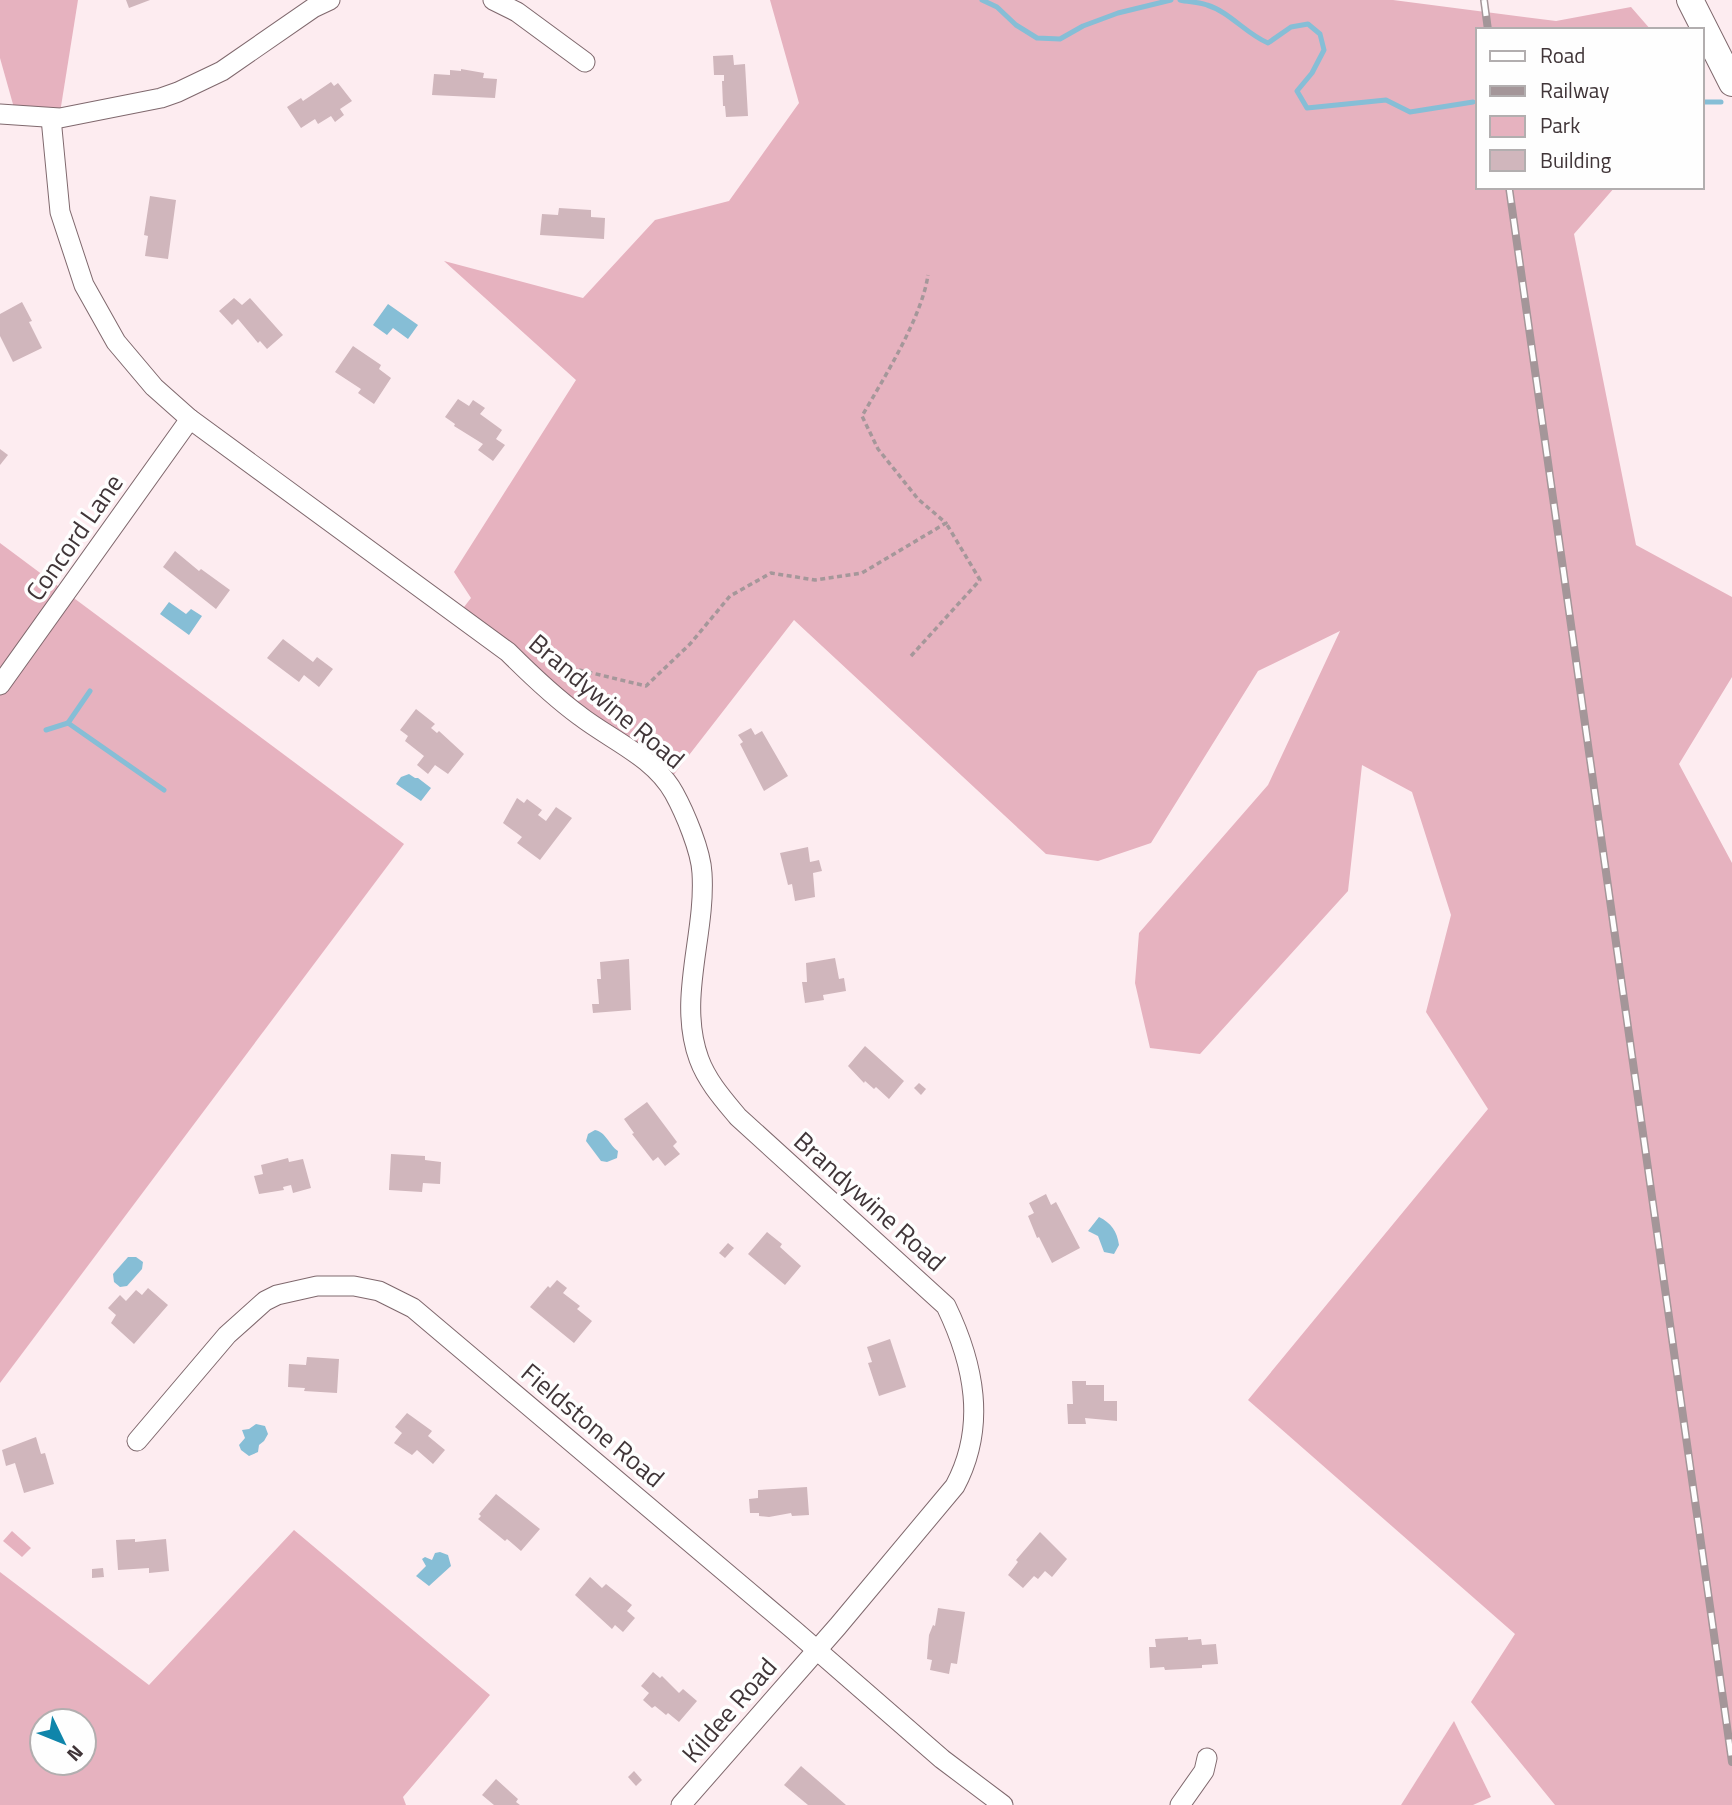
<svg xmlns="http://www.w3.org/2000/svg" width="1732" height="1805" font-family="'Titillium Web',sans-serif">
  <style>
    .green { fill: #e6b2bf; fill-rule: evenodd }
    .water { fill: #86bed6 }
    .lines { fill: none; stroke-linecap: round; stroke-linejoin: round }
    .stream { stroke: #86bed6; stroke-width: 5 }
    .building { fill: #d0b6bc }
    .street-casing { stroke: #7f686d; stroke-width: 21 }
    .secondary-casing { stroke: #7f686d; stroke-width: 28 }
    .path { stroke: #a5979a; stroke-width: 3.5; stroke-dasharray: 5 3.5; stroke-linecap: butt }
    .street { stroke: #fff; stroke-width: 19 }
    .secondary { stroke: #fff; stroke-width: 26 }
    .rail-casing { stroke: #a49699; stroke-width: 8 }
    .rail { stroke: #fefefe; stroke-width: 5; stroke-dasharray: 16; stroke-linecap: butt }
    .labels { text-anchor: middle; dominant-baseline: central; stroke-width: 7; stroke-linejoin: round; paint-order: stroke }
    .street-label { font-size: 26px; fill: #403538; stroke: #fefefe }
  </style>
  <rect width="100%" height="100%" fill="#fdecf0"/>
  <g class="green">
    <path d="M0,0h78l-19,119 -43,-4 -16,-57z"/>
    <path d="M770,0h623l163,21 75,-14 20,23h-173v157h137l-41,47 62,311 96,52v80l-53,87 53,99v942h-177l-84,-103 44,-68 -267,-234 240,-291 -62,-97 25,-97 -39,-123 -50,-27 -14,126 -148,163 -50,-6 -15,-65 4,-50 129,-148 72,-154 -82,40 -107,172 -53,18 -52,-7 -252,-234 -129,166 -208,-170 14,-18 -17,-26 122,-192 -132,-119 139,37 72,-78 74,-19 70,-98z"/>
    <path d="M0,543l404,301 -404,539z"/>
    <path d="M294,1530l196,165 -87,102 3,8h-406v-233l149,113zM42,1721h42v42h-42z"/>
    <path d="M12,1531l19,17 -9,9 -19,-16z"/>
    <path d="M1454,1721l37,76 -18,8h-72z"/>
  </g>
  <g class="water">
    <path d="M388,304l30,21 -10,14 -15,-11 -6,7 -14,-10z"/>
    <path d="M169,602l17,12 5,-5 11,7 -13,19 -29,-21z"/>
    <path d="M409,774l6,4h3l13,10 -10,13 -25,-17 5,-7z"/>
    <path d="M595,1130c11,2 14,15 23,21l-1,7 -10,4 -6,-1 -15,-20 2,-7z"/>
    <path d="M1099,1217c12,6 18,14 20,28l-5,9 -10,-2 -6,-16 -10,-5z"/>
    <path d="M128,1257h8l7,5 -1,7 -15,17 -7,1 -6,-5 -1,-8z"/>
    <path d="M256,1424l9,2 3,8 -4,7 -5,4 -1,7 -9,4 -8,-6 -2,-5 6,-7 -3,-8 7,-1z"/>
    <path d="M440,1552l8,3 3,11 -22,20 -13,-10 10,-10 -4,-7 3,-2 7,3 3,-7z"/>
  </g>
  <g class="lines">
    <g class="stream">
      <path d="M982,0l15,7 19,18 21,13 23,1 23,-13 35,-13 53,-13"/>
      <path d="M1180,0c8,2 19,2 27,5 23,7 39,29 61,38l23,-16 17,-3 12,10 4,16 -12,23 -15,18 10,17 79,-8 24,12 63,-10"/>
      <path d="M1702,102h19"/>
      <path d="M68,723l96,67"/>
      <path d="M46,730l22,-7 22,-32"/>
    </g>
  </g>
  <g class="building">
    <path d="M126,0h24l-21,8z"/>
    <path d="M733,55l1,10 11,-1 3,52 -22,1 -1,-11h-2l-1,-25h2v-6h-10l-1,-19z"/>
    <path d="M461,69l23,4 -1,5 14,1 -2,19 -63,-3 2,-21 16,1v-5l11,1z"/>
    <path d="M331,82l3,4 4,-3 14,18 -12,8 4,6 -9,7 -4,-6 -13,8 -3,-5 -14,9 -14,-21 14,-9 2,3z"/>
    <path d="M150,196l26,4 -8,59 -23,-3 3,-20 -4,-1z"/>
    <path d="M559,208l32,2v7l14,1 -1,21 -64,-4 2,-21 16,1z"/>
    <path d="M234,298l8,7 8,-7 33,37 -16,14 -7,-8 -2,2 -20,-24 -6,6 -13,-14z"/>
    <path d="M22,302l10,19 -3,1 13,26 -29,14 -13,-26v-22z"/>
    <path d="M353,346l28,19 -2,4 12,9 -17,26 -16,-11 3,-4 -26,-17z"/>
    <path d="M458,399l11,7 4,-6 12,8 -5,6 22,16 -6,9 9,6 -12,16 -15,-11 5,-6 -29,-18 1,-2 -10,-7z"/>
    <path d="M0,449l8,6 -8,10z"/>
    <path d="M175,551l24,20 2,-2 29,21 -14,19 -53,-42z"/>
    <path d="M283,639l30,23 4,-5 16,12 -14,18 -15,-12 -5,7 -32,-24z"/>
    <path d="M416,709l19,15 -4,4 6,5 2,-2 25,23 -16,20 -13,-9 -7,9 -11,-9 7,-9 -19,-15 3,-5 -8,-6z"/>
    <path d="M751,728l4,7 7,-4 26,45 -24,15 -24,-47 3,-2 -5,-7z"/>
    <path d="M517,798l7,5 3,-4 15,11 -4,5 8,6 10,-14 16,11 -32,42 -23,-17 5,-6 -19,-14z"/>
    <path d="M808,847l2,15 9,-2 3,11 -9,2 2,24 -20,4 -3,-17 -4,1 -8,-32z"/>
    <path d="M835,958l4,21 5,-1 2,13 -23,4 1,5 -19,3 -3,-21h5l-1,-19z"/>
    <path d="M629,959l2,51 -38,3 -1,-9h7l-2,-25h4l-1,-17z"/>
    <path d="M865,1046l39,35 -15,18 -13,-12 -2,2 -9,-8 -1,2 -16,-17z"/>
    <path d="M919,1083l7,6 -5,6 -7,-7z"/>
    <path d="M647,1102l30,40 -4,4 7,8 -15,12 -7,-9 -5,4 -21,-27 2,-1 -10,-14z"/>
    <path d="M391,1154l34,2v4l16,2 -1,22 -17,-1 -1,9 -33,-2z"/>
    <path d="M288,1158l1,4 14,-3 8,29 -18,5 -2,-8 -8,2 1,3 -25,4 -5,-18 9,-2 -2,-9z"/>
    <path d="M1046,1194l5,11 5,-3 24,46 -28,15 -13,-26 -2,1 -9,-22 6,-3 -5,-10z"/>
    <path d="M767,1232l15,12 -2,3 21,19 -16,19 -37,-31z"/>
    <path d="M728,1243l6,5 -9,10 -6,-5z"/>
    <path d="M557,1280l10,8 -4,5 17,13 -3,3 15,12 -18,22 -44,-36 18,-21 2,2z"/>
    <path d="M148,1288l20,17 -34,39 -23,-21 5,-8 -8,-7 12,-13 6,6 10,-11 6,5z"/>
    <path d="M890,1339l16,48 -27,9 -11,-33 4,-1 -5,-15z"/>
    <path d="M307,1357l32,2 -2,34 -33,-2 1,-3 -17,-1 1,-23 17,1z"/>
    <path d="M1072,1381h14v4h18v16h13v20l-32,-3 1,6h-18l-1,-20h6z"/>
    <path d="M407,1413l25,18 -4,5 17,14 -12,14 -16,-14 -5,5 -18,-12 8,-10 -7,-6z"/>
    <path d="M36,1437l5,17 4,-1 9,31 -30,9 -9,-30 -9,3 -4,-16z"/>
    <path d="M807,1487l2,28 -17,1 -1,-3 -22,4 -10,-1v-3h-9l-1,-14 9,-1v-8z"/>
    <path d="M496,1494l44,35 -19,22 -14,-12 -2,2 -27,-22 3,-3 -2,-2z"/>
    <path d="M1040,1532l27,27 -15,18 -7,-6 -7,8 -4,-3 -11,12 -15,-13 10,-13 -2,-2z"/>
    <path d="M135,1539v3l31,-3 3,32 -20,2v-5l-31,2 -2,-30z"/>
    <path d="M103,1568l1,9 -12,1v-9z"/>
    <path d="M590,1577l12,11 4,-4 26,21 -5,6 8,7 -12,14 -8,-7 -3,4 -37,-34z"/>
    <path d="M938,1608l27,4 -8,52 -6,-1 -2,11 -19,-4 2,-10 -5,-1 2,-24 4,-10 2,1z"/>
    <path d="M1188,1637v3l13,-1 1,6 14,-1 2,20 -16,1v3l-37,2 -1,-3 -14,1 -1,-21h7l-1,-8z"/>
    <path d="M653,1672l7,6 2,-2 17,17 4,-4 14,12 -18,21 -11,-9 -2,2 -11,-9 -3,2 -9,-8 6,-7 -8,-7z"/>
    <path d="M801,1766l45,39h-38l-24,-20z"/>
    <path d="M634,1771l8,9 -6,6 -8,-9z"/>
    <path d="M496,1779l22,20 -2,3 4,3h-26l-12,-10z"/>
  </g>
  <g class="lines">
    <defs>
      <g id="street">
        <path d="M493,0l24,12 68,50"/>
        <path d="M0,114l60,4 101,-20 17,-6 44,-21 91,-63 17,-8"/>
        <path d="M51,118l9,94 24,73 32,57 38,45 36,32 318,233c23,23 46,45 72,64 31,24 74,41 94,77 11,20 27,58 28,80 4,62 -25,126 -3,186 8,22 24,40 39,58l208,189c28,58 41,120 9,180l-117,140 -157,179"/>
        <path d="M0,685l190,-266"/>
        <path d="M137,1441l90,-106 38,-34 12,-6 40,-9h37l25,5 34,17 382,323 147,128 61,46"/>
        <path d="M1180,1805l24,-34 3,-13"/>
      </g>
      <path id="secondary" d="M1690,0l42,83"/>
    </defs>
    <use href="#street" class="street-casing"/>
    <use href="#secondary" class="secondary-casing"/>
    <g class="path">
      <path d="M911,656l69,-76 -34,-57"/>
      <path d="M546,662l100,24 44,-42 40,-48 41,-23 44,7 47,-7 84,-50 -28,-24 -40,-50 -16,-33c22,-38 60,-99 66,-141"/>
    </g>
    <use href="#street" class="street"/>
    <use href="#secondary" class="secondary"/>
    <defs>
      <g id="rail">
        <path d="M1484,0l4,30"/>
        <path d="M1509,187l223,1575"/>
      </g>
    </defs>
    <use href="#rail" class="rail-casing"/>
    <use href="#rail" class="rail"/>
  </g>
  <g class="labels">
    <g class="street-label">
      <text transform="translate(74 537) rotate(-55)">Concord Lane</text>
      <text transform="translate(607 701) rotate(40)">Brandywine Road</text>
      <text transform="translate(870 1201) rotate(42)">Brandywine Road</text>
      <text transform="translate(593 1425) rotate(40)">Fieldstone Road</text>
      <text transform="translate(729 1710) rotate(-49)">Kildee Road</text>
    </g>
  </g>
  <rect x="1476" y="28" width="228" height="161" fill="#fefefe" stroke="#b2aeaf" stroke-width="2"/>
  <rect x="1490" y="51" width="35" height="10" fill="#ffffff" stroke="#b2aeaf" stroke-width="2"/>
  <text x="1540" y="63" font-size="21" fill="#403538">Road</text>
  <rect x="1490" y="86" width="35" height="10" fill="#a49699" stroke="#b2aeaf" stroke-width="2"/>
  <text x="1540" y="98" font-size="21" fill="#403538">Railway</text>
  <rect x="1490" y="116" width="35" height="21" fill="#e6b2bf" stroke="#b2aeaf" stroke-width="2"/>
  <text x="1540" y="133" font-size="21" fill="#403538">Park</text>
  <rect x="1490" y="150" width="35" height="21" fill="#d0b6bc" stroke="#b2aeaf" stroke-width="2"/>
  <text x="1540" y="168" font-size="21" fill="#403538">Building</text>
  <g transform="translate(63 1742) rotate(133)"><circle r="33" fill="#fefefe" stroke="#b2aeaf" stroke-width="2"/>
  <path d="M0-5L12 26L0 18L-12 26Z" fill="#0f85aa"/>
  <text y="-10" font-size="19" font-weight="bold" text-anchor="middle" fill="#403538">N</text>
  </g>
</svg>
